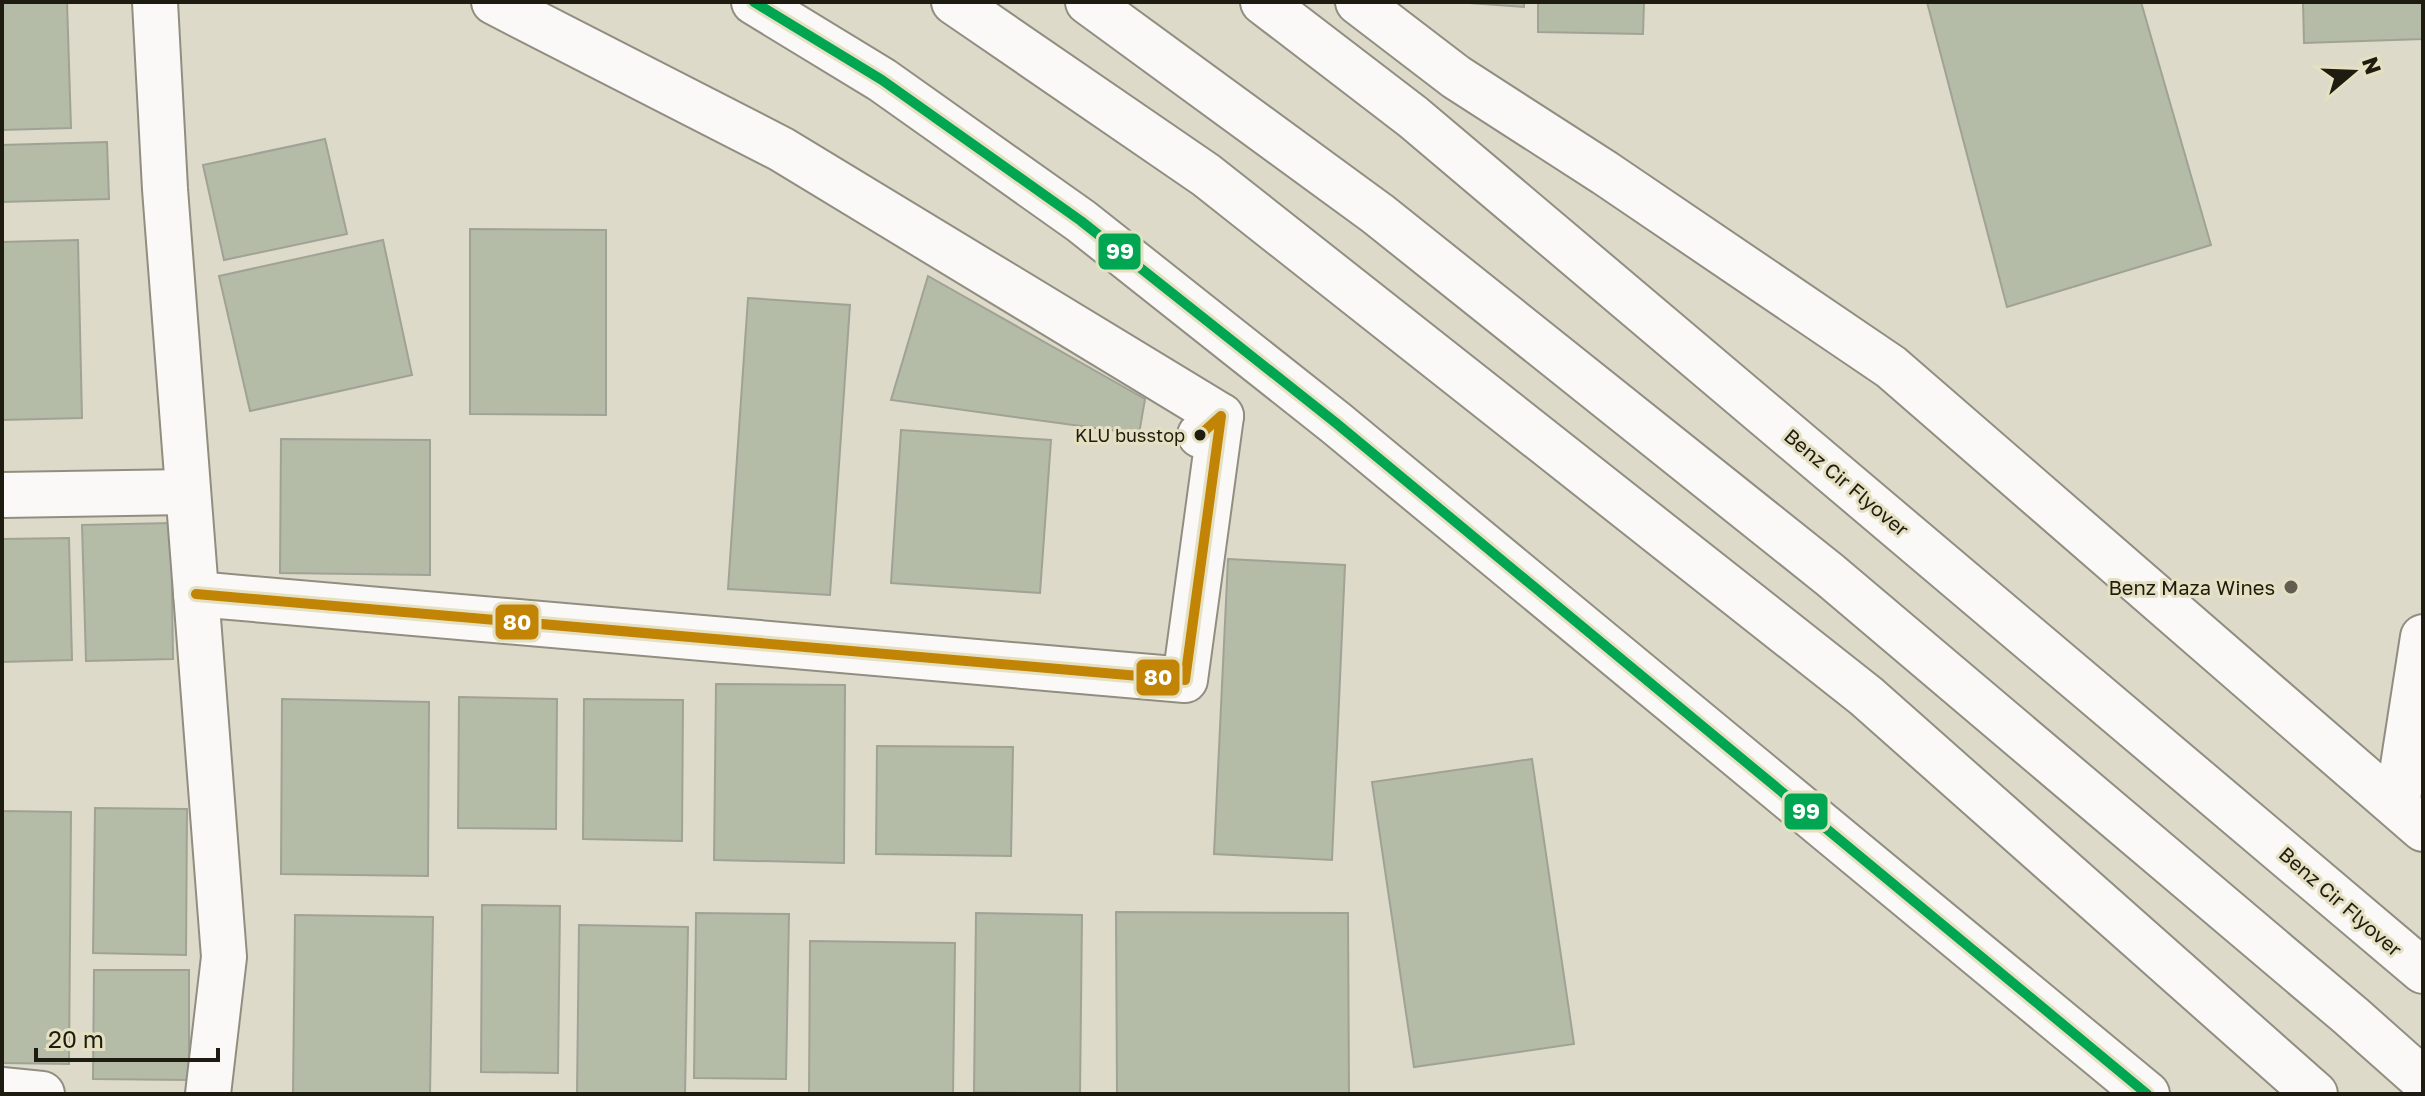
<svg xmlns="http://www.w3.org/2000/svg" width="2425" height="1096" font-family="'Golos Text',sans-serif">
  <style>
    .building { fill: #b4bba6; stroke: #a1a296; stroke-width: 2 }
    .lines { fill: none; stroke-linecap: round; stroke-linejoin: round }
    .minor-casing { stroke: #918e81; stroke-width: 48 }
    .tertiary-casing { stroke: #918e81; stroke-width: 48 }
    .primary-casing { stroke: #918e81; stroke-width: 48 }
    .trunk-casing { stroke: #918e81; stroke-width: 48 }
    .minor { stroke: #faf9f7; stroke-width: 44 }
    .tertiary { stroke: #faf9f7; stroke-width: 44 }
    .primary { stroke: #faf9f7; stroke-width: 44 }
    .trunk { stroke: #faf9f7; stroke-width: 44 }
    .bus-1-casing { stroke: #e5e0c1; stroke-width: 16 }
    .bus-2-casing { stroke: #e5e0c1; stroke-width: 16 }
    .bus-1 { stroke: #00a651; stroke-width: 10 }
    .bus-2 { stroke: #c18404; stroke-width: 10 }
    .bus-dot { fill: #1e1c11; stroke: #e5e0c1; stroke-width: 3 }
    .poi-dot { fill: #615e51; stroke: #e5e0c1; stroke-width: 3 }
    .labels { text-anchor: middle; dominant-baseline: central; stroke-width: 6; stroke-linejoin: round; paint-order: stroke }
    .bus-label { font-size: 18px; fill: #1e1c11; stroke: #e5e0c1; text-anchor: end }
    .street-label { font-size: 20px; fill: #1e1c11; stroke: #e5e0c1 }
    .poi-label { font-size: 20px; fill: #1e1c11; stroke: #e5e0c1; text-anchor: end }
    .line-badge { stroke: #e5e0c1; stroke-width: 3 }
    .badge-label { font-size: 22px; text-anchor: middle; font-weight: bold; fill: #fff }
  </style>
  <rect width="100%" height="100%" fill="#dddac9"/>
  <g class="building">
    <path d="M2,2h65l4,126 -69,2z"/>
    <path d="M1455,2h69v5z"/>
    <path d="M1538,2h106l-1,32 -105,-2z"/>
    <path d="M1927,2h214l70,243 -204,62z"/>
    <path d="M2303,2h120v37l-119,4z"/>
    <path d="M325,139l22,95 -123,26 -21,-95z"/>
    <path d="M107,142l2,57 -107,3v-57z"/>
    <path d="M470,229l136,1v185l-136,-1z"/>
    <path d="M78,240l4,178 -80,2v-178z"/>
    <path d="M383,240l29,135 -162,36 -31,-135z"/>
    <path d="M928,276l217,123 -6,35 -248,-34z"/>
    <path d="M748,298l102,7 -20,290 -102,-6z"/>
    <path d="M901,430l150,10 -11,153 -149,-10z"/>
    <path d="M281,439l149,1v135l-150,-2z"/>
    <path d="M171,523l2,136 -87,2 -4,-136z"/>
    <path d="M69,538l3,122 -70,2v-123z"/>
    <path d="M1228,559l117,6 -13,295 -118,-6z"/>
    <path d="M716,684l129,1 -1,178 -130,-3z"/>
    <path d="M459,697l98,2 -1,130 -98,-1z"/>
    <path d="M282,699l147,3 -1,174 -147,-2z"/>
    <path d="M584,699l99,1 -1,141 -99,-2z"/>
    <path d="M877,746l136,1 -2,109 -135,-2z"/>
    <path d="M1532,759l42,285 -160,23 -42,-285z"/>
    <path d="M95,808l92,1 -1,146 -93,-2z"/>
    <path d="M2,811l69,1 -2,252 -67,-1z"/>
    <path d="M482,905l78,1 -2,167 -77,-1z"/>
    <path d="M1116,912l232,1 1,181h-232z"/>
    <path d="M696,913l93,1 -3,165 -92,-1z"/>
    <path d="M976,913l106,2 -2,179 -106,-2z"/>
    <path d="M295,915l138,2 -3,177h-137z"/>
    <path d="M579,925l109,2 -3,167h-108z"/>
    <path d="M810,941l145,2 -2,151h-144z"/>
    <path d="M94,970h95v110l-96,-1z"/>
  </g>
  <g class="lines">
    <defs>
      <g id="minor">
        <path d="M155,2l10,187 59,768 -16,137"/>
        <path d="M494,2l287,147 440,267"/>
        <path d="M2,495l185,-3"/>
        <path d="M196,594l989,86 36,-264 -21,19"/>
        <path d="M2397,805l26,-168"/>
        <path d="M2,1090l40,4"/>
      </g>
      <path id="tertiary" d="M1358,2l98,75 149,96 286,194 532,462"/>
      <g id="primary">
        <path d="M754,2l128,78 199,141 255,202 811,671"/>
        <path d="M1263,2l150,115 1010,854"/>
      </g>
      <g id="trunk">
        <path d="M954,2l252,173 660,521 449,398"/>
        <path d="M1088,2l290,212 452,361 521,441 72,64"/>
      </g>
    </defs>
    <use href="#minor" class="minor-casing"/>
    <use href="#tertiary" class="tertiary-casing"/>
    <use href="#primary" class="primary-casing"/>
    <use href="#trunk" class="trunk-casing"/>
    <use href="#minor" class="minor"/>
    <use href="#tertiary" class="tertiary"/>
    <use href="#primary" class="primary"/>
    <use href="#trunk" class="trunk"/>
    <defs>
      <path id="bus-1" d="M754,2l128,78 199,141 255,202 811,671"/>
      <path id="bus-2" d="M196,594l989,86 36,-264 -21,19"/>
    </defs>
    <use href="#bus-1" class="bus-1-casing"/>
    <use href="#bus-2" class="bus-2-casing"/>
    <use href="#bus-1" class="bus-1"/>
    <use href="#bus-2" class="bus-2"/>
  </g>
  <circle class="bus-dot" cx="1200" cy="435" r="7"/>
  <circle class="poi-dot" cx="2291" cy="587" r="8"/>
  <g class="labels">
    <g class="bus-label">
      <text x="1185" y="435">KLU busstop</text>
    </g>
    <g class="street-label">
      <text transform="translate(1847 482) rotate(40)">Benz Cir Flyover</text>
      <text transform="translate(2341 901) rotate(41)">Benz Cir Flyover</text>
    </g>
    <g class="poi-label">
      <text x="2275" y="587">Benz Maza Wines</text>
    </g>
  </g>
  <g class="line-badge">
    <rect x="1097" y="232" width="45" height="39" rx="8" fill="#00a651"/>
    <rect x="494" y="603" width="46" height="38" rx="8" fill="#c18404"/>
    <rect x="1135" y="658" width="46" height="39" rx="8" fill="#c18404"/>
    <rect x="1783" y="792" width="46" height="39" rx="8" fill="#00a651"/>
  </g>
  <g class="badge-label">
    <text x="1120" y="259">99</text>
    <text x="517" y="630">80</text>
    <text x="1158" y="685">80</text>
    <text x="1806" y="819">99</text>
  </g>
  <rect width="2425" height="1096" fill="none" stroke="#1e1c11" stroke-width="8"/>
  <g transform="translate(2353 72) rotate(71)" stroke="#e5e0c1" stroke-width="6" paint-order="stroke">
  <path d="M0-6L14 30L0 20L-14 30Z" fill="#1e1c11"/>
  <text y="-12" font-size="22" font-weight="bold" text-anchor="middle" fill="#1e1c11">N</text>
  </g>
  <path d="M36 1048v12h182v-12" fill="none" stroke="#1e1c11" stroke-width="4"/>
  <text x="48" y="1048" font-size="24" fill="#1e1c11" stroke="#e5e0c1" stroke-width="6" paint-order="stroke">20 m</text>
</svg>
